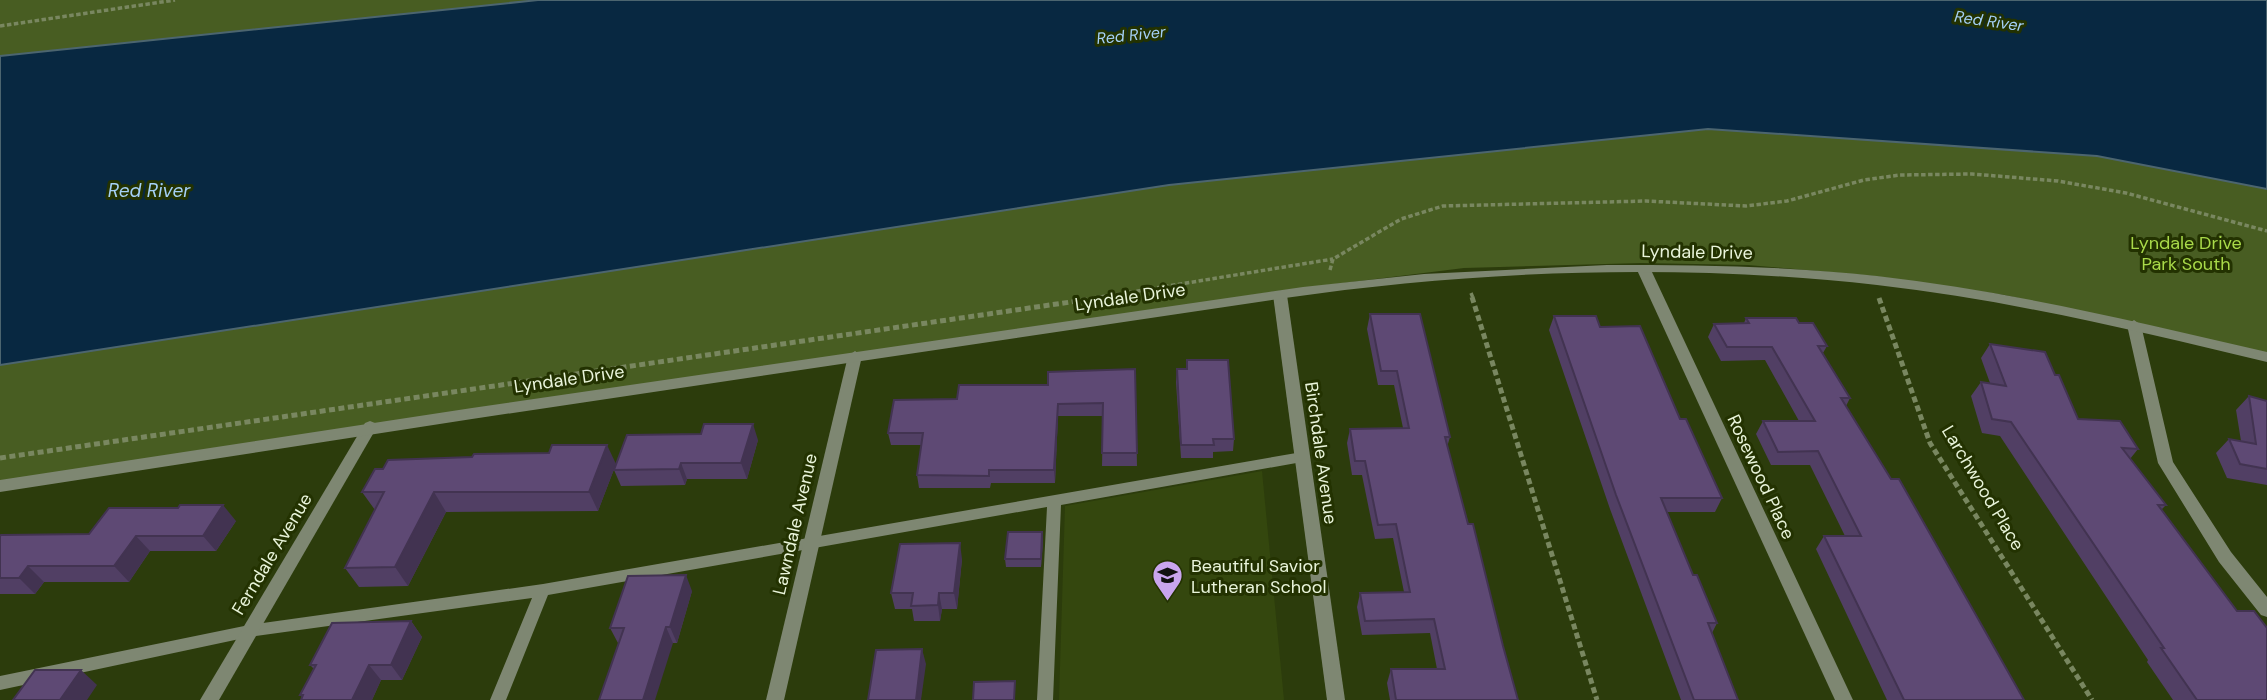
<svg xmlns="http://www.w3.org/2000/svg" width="2267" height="700" font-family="'DM Sans',sans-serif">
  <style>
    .built { fill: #34470e }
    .green { fill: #485d22 }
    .water { fill: #082841; stroke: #4c656f; stroke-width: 2 }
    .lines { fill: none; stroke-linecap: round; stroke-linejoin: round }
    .path-far1 { stroke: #798760; stroke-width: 3.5; stroke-dasharray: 4.5 2.5; stroke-linecap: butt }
    .path { stroke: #798760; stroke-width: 5; stroke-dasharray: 6 3.5; stroke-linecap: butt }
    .service { fill: #7e8772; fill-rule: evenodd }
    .minor { fill: #7e8772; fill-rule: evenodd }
    .tertiary { fill: #7e8772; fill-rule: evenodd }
    .wall { fill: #513f64 }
    .shaded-wall { fill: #423351 }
    .building { fill: #5e4974; stroke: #423351; stroke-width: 2 }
    .labels { text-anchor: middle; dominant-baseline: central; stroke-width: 6; stroke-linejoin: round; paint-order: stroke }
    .far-water-label { font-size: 16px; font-style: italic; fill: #a5d0f7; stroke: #233201 }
    .park-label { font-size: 18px; fill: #a9da49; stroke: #233201 }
    .street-label { font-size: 18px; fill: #e9f4da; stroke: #233201 }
    .poi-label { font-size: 18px; fill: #e9f4da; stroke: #233201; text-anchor: start }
    .water-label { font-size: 19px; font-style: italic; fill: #a5d0f7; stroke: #233201 }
  </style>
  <rect width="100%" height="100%" fill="#2c3c0c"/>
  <path class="built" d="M1262,471l22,229h-225l6,-194z"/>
  <g class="green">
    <path d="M0,0h538l-538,56z"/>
    <path d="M1708,129l389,27 170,33v164l-262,-58 -131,-19 -126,-11 -107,-2 -177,5 -185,23 -1279,195v-121l1169,-180z"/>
  </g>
  <path class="water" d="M538,0h1729v189l-170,-33 -389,-27 -539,56 -1169,180v-309z"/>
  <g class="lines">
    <g class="path-far1">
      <path d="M0,26l175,-26"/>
      <path d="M1330,270l3,-11 68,-40 42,-13 203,-5 100,5 41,-5 77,-21 36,-5 72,-1 86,7 68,12 141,38"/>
      <path d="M1471,293l2,5"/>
      <path d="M1095,298l238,-39"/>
    </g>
    <g class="path">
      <path d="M1472,297l125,403"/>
      <path d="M1879,298l51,145 162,257"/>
      <path d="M0,458l1105,-161"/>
    </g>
    <path class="service" d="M1302,452l5,1 2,4 -2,4 -5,1 -241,43 -8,195h-16l10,-193 -499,88 -42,105h-16l42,-102 -283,39 -249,53v-14l249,-51 294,-41z"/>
    <g class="minor">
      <path d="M1644,266l7,4 202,430h-18l-198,-430z"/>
      <path d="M1280,291l7,4 58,405h-18l-54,-405z"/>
      <path d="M2134,320l7,5 32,137 58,90 36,45v20l-6,-2 -42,-53 -61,-99 -31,-138z"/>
      <path d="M855,351l7,5 -78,344h-18l82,-344z"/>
      <path d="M370,421l5,2 2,4 -158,273h-19l165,-277z"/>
    </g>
    <path class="tertiary" d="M1607,265c91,0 181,1 270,11 132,15 261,46 390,76v10c-129,-31 -258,-62 -390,-77 -195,-22 -398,-15 -592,13l-813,121 -472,73v-12l472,-72 831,-121 121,-13z"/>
  </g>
  <g class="wall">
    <path d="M1370,314l80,123 -3,10 71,253h-128l-3,-17 4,-14h46l-7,-36 -68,2 -5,-28 3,-14 44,-1 -11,-54 -18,1 -13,-64h-10l-5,-32 3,-14 53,-1 -9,-43h-16l-11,-56z"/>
    <path d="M1554,316l46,11 80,92 42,79 -7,14h-48l26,63 24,48 -5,10 26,67h-57l-71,-191 -61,-179z"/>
    <path d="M1746,318l53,5 28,23 -4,7 27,45 -4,8 178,294h-137l-71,-151 8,-13h21l-35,-71h-39l-15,-31 7,-13h36l-34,-61 -44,1 -13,-24 6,-13 30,-1z"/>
    <path d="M1990,344l65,31 23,44 60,30 -8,10 36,46 -5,5 106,190h-94l-26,-38 1,-2 -148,-224 -18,-3 -11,-37 10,-14 9,1 -9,-25z"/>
    <path d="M1187,360l47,79 -1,12 -20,1v6h-32l-5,-76 1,-13h9z"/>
    <path d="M1135,369l2,97h-35l1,-50h-45l-3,67h-64l-1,5h-71l-2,-13 4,-30h-30l-3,-12 69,-34 91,-14z"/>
    <path d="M2249,396l18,5v84l-40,-7 -11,-25 13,-14 12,2 -5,-31z"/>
    <path d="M758,440l-11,39h-60l-2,6 -64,1 -7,-16z"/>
    <path d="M616,464l-18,47 -152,1 -38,74 -49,1 -14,-19 30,-58 -13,-18 21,-23z"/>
    <path d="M236,521l-20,30h-66l-21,31h-85l-9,12h-35v-58l89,-2z"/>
    <path d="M1043,540l-2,27h-35l-1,-8z"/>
    <path d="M962,559l-5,50h-15l-2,12h-26l-2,-12h-17l-4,-16z"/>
    <path d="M692,591l-15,52h-59l-8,-15z"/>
    <path d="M411,621l11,16 -20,43h-21l-9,20h-71l1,-3 -2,-2 14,-26 -4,-4z"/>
  </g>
  <g class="shaded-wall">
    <path d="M1058,404v12l-3,67 -1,-13z"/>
    <path d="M753,424l5,16 -11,39 -6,-16z"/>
    <path d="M607,445l9,19 -18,47 -9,-19z"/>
    <path d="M681,463l6,16 -2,6 -6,-16z"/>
    <path d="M434,492l12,20 -38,74 -13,-19z"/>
    <path d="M223,505l13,16 -20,30 -13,-15z"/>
    <path d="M1042,532l1,8 -2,27v-8z"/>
    <path d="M136,536l14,15 -21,31 -15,-16z"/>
    <path d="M960,543l2,16 -5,50 -3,-16z"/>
    <path d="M28,566l16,16 -9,12 -16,-16z"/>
    <path d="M686,575l6,16 -15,52 -7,-16z"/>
    <path d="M939,593l3,16 -2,12 -2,-16z"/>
    <path d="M411,621l11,16 -20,43 -11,-15z"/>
    <path d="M666,627l7,16 -18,57h-12z"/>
    <path d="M922,649l4,15 -5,36h-5z"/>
    <path d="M369,665l12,15 -9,20h-20z"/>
    <path d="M81,670l16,15 -10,15h-27z"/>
  </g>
  <g class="building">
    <path d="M1370,314h50l30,123h-5l23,87h5l30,122 15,54h-122l-5,-31h54l-11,-50 -69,2 -5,-28 50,-1 -14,-68 -18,1 -13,-64h-10l-5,-32 59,-1 -12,-57h-16z"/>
    <path d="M1554,316h42l4,11 40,-1 40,93h6l36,79h-61l32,77h4l20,48h-9l30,77h-44l-78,-205z"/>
    <path d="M1746,318h50l3,5h14l14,23h-9l32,52h-9l50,81h8l125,221h-120l-80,-164h37l-43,-85 -40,1 -15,-31h52l-43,-74h-45l-13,-23 35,-1z"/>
    <path d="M1990,344l55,8 10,23h4l19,44 42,2 18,28 -16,-1 44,57h-8l79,106h17l13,17v72h-70l-36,-52h3l-153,-226 -19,-3 -11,-37 25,4z"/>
    <path d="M1187,360h41l6,79h-21l1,6h-33l-4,-76h10z"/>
    <path d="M1135,369l2,84h-35l1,-50 -45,1 -4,66h-65v6l-72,-1 6,-42h-35l6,-33 63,-1 2,-14h89v-13z"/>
    <path d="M2249,396l18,5v68l-27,-5 -11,-25 27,5z"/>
    <path d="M704,424h49l-12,39h-60l-2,6 -65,1 13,-35 74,-1z"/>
    <path d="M552,445h55l-18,47h-155l-39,75 -50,1 39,-76h-22l13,-23h8l5,-9 84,-3 2,-3 75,-1z"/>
    <path d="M180,505h43l-20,31h-67l-22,30h-86l-9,12h-19v-42l1,-1 88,-1 20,-26h69z"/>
    <path d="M1008,532h34l-1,27h-36z"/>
    <path d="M960,543l-6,50h-15l-1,12 -27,1 2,-13h-22l9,-49z"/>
    <path d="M686,575l-16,52h-4l-23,73h-44l25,-72h-14l18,-52z"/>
    <path d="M411,621l-20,44h-22l-17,35h-51l2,-5h-3l16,-30h-6l22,-42z"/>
    <path d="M922,649l-6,51h-48l8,-50z"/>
    <path d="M35,670h46l-21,30h-47z"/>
    <path d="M1015,681l-1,19h-41l1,-18z"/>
  </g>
  <defs>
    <symbol id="school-pin" viewBox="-11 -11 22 30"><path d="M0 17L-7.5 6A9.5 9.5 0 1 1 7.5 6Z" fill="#c9a5ee" stroke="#233201"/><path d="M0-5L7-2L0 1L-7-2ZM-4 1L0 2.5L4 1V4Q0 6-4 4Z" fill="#111"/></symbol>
  </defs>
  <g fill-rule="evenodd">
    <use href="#school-pin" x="1150" y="558" width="35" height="47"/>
  </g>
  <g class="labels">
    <g class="far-water-label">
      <text transform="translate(1989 21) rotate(8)">Red River</text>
      <text transform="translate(1131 35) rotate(-6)">Red River</text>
    </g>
    <g class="park-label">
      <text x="2186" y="243">Lyndale Drive<tspan x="2186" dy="21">Park South</tspan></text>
    </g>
    <g class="street-label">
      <text transform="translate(1697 252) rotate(1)">Lyndale Drive</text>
      <text transform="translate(1130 297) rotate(-8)">Lyndale Drive</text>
      <text transform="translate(569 379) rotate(-8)">Lyndale Drive</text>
      <text transform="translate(1321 453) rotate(82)">Birchdale Avenue</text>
      <text transform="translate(1761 477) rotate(65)">Rosewood Place</text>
      <text transform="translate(1983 488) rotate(59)">Larchwood Place</text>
      <text transform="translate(795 524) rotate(-77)">Lawndale Avenue</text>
      <text transform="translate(272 554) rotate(-59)">Ferndale Avenue</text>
    </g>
    <g class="poi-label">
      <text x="1191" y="566">Beautiful Savior<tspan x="1191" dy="21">Lutheran School</tspan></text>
    </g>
    <g class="water-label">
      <text x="149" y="190">Red River</text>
    </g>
  </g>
</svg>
